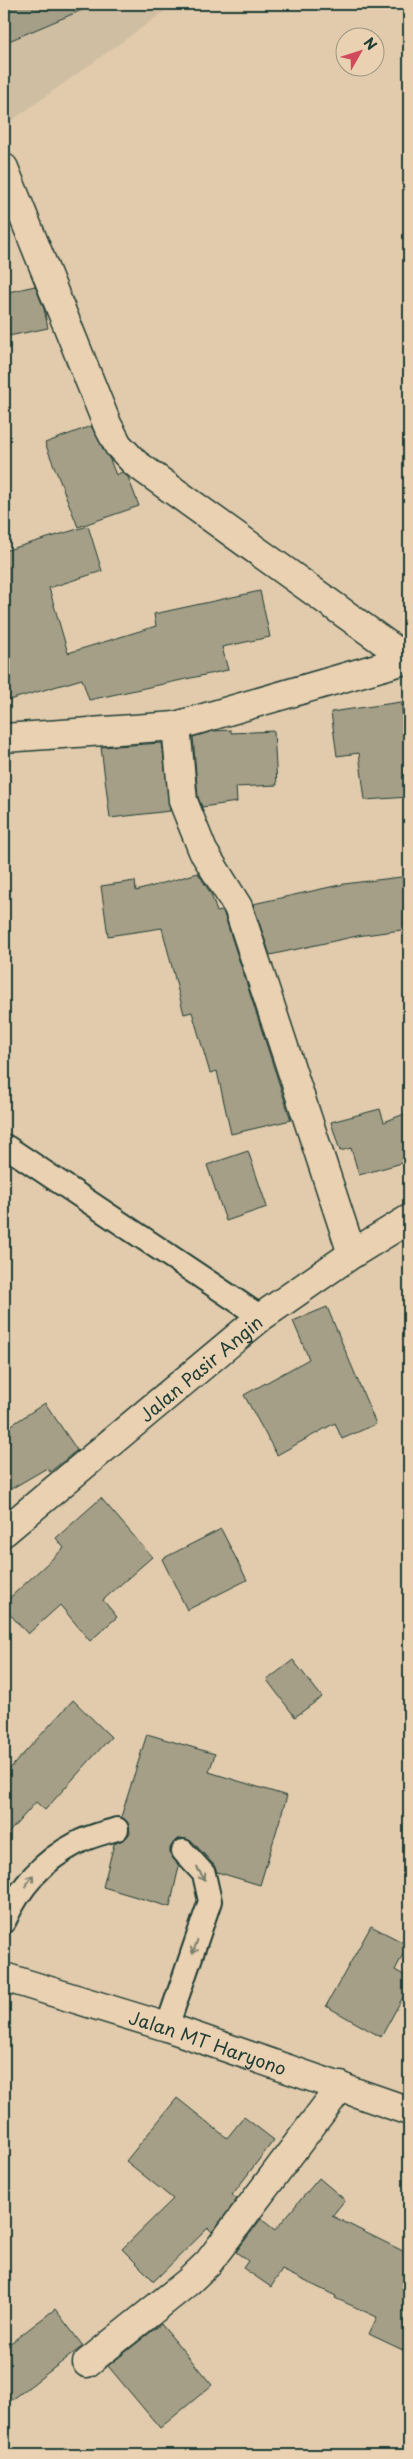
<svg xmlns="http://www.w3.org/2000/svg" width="413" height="2459" font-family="'Playpen Sans',sans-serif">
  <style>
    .built { fill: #d0bea2 }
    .building { fill: #a59f88; stroke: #1f3d34 }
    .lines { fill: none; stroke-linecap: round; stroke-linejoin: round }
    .lane-casing { stroke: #1f3d34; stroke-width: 26 }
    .street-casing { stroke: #1f3d34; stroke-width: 31 }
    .secondary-casing { stroke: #1f3d34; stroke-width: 31 }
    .lane { stroke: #ead1b2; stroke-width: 22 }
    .street { stroke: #ead1b2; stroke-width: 28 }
    .secondary { stroke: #ead1b2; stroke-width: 28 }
    .oneway { stroke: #7a806d }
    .labels { text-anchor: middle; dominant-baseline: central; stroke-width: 5; stroke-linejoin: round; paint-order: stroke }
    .street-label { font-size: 18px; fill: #1f3d34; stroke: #ead1b2 }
  </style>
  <rect width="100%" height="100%" fill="#e2cbad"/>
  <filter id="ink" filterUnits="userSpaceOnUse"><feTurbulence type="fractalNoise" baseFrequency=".02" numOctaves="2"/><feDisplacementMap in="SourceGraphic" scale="10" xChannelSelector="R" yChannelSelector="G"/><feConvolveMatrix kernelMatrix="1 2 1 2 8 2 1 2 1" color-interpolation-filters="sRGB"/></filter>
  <g filter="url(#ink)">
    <path class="built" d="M4,4h171l-171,122z"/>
    <g class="building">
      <path d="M4,4h92l-92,39z"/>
      <path d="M35,286l9,23 4,19 -44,9v-44z"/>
      <path d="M91,426l19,34 6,15 6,-3 6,5 11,29 -61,21 -33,-84z"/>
      <path d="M88,526l14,45 -53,17 19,65 88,-27 -2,-12 106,-23 10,46 -48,10 6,23 -139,30 -7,-21 -73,21 -5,-18v-131z"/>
      <path d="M401,702l8,62v33l-44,3 -6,-47 -22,3 -6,-44z"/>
      <path d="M231,730v3l43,-2 3,54 -41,2 1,15 -35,5 -4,-10 -5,-60 20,-6z"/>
      <path d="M162,743l8,68 -60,7 -9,-71z"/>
      <path d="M198,873l13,21 6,18 5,-1 2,3 67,206 -60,14 -14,-63 -7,2 -18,-61 -8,2 -22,-86 -54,8 -7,-50 34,-5 1,10z"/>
      <path d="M409,876v53l-52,7 -87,19 -17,-51 91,-20z"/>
      <path d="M380,1109l4,13 25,-10v49l-50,14 -8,-27 -11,3 -9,-29z"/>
      <path d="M248,1151l19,56 -41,14 -19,-56z"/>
      <path d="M327,1307l49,117 -34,15 -7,-16 -58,32 -33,-60 65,-36 -16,-38z"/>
      <path d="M45,1403l32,47 -27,22 -3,-4 -43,25v-63z"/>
      <path d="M101,1498l51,59 -49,43 14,17 -27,24 -30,-36 -32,29 -24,-26v-5l60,-55 -8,-10z"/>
      <path d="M221,1529l26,51 -60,30 -25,-51z"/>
      <path d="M293,1660l29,37 -27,20 -28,-37z"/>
      <path d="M73,1700l38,37 -66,73 -9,-8 -32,36v-63z"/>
      <path d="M147,1734l68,20 -6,18 78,24 -27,89 -43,-13 -3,-7 -21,-23 -12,-4 -6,3 -5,7v6l9,12 -9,41 -67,-20 11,-43 12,-6 4,-5 -1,-8 -8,-8z"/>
      <path d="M371,1926l37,19 -13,25 14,8v8l-28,51 -55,-31z"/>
      <path d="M177,2098l50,40 17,-21 30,23 -42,55 5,4 -25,33 -4,-4 -54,53 -32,-32 51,-50 -47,-38z"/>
      <path d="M319,2178l26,22 -13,16 77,38v99l-40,-19 8,-17 -42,-19 1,-2 -54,-26 -11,17 -28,-19 5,-7 -12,-9 25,-33 14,11z"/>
      <path d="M55,2309l28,37 -79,60v-58z"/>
      <path d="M161,2324l51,61 -52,43 -52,-62z"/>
    </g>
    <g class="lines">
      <defs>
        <g id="lane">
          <path d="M7,1147l254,170"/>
          <path d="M4,1922c16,-35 38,-61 73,-79 12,-7 27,-10 40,-14"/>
          <path d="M167,2027l43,-126 -6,-27 -21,-23"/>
        </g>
        <g id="street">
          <path d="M4,168l103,256 11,21 17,18 274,197"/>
          <path d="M176,726l7,75 20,50 35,56 114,347"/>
          <path d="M4,738l172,-12 232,-67"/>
          <path d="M87,2363l101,-81 20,-19 133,-177"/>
        </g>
        <g id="secondary">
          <path id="s1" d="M4,1532l257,-215 91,-63 57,-35"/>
          <path id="s2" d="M4,1977l163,50 242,84"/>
        </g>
      </defs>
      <use href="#lane" class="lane-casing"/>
      <use href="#street" class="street-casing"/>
      <use href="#secondary" class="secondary-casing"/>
      <use href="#lane" class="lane"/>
      <use href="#street" class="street"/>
      <use href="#secondary" class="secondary"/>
    </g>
    <defs><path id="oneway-shaft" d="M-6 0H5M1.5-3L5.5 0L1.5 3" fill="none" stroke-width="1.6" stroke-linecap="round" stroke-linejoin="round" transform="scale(1.25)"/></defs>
    <g class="oneway">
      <use href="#oneway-shaft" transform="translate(201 1874) rotate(58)"/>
      <use href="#oneway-shaft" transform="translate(29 1881) rotate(-55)"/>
      <use href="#oneway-shaft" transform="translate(195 1947) rotate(109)"/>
    </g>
  </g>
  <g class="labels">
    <g class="street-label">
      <text stroke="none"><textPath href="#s1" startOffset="256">Jalan Pasir Angin</textPath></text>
      <text stroke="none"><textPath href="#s2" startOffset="214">Jalan MT Haryono</textPath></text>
    </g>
  </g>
  <rect width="413" height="2459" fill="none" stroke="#ead1b2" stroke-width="20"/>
  <rect x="10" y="10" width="393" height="2439" fill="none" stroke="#1f3d34" stroke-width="2" filter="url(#ink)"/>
  <g transform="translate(360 52) rotate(51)"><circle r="24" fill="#ead1b2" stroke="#999680"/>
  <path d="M0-4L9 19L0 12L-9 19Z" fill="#d1495b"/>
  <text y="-8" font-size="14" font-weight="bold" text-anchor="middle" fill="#1f3d34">N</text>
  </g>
</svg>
